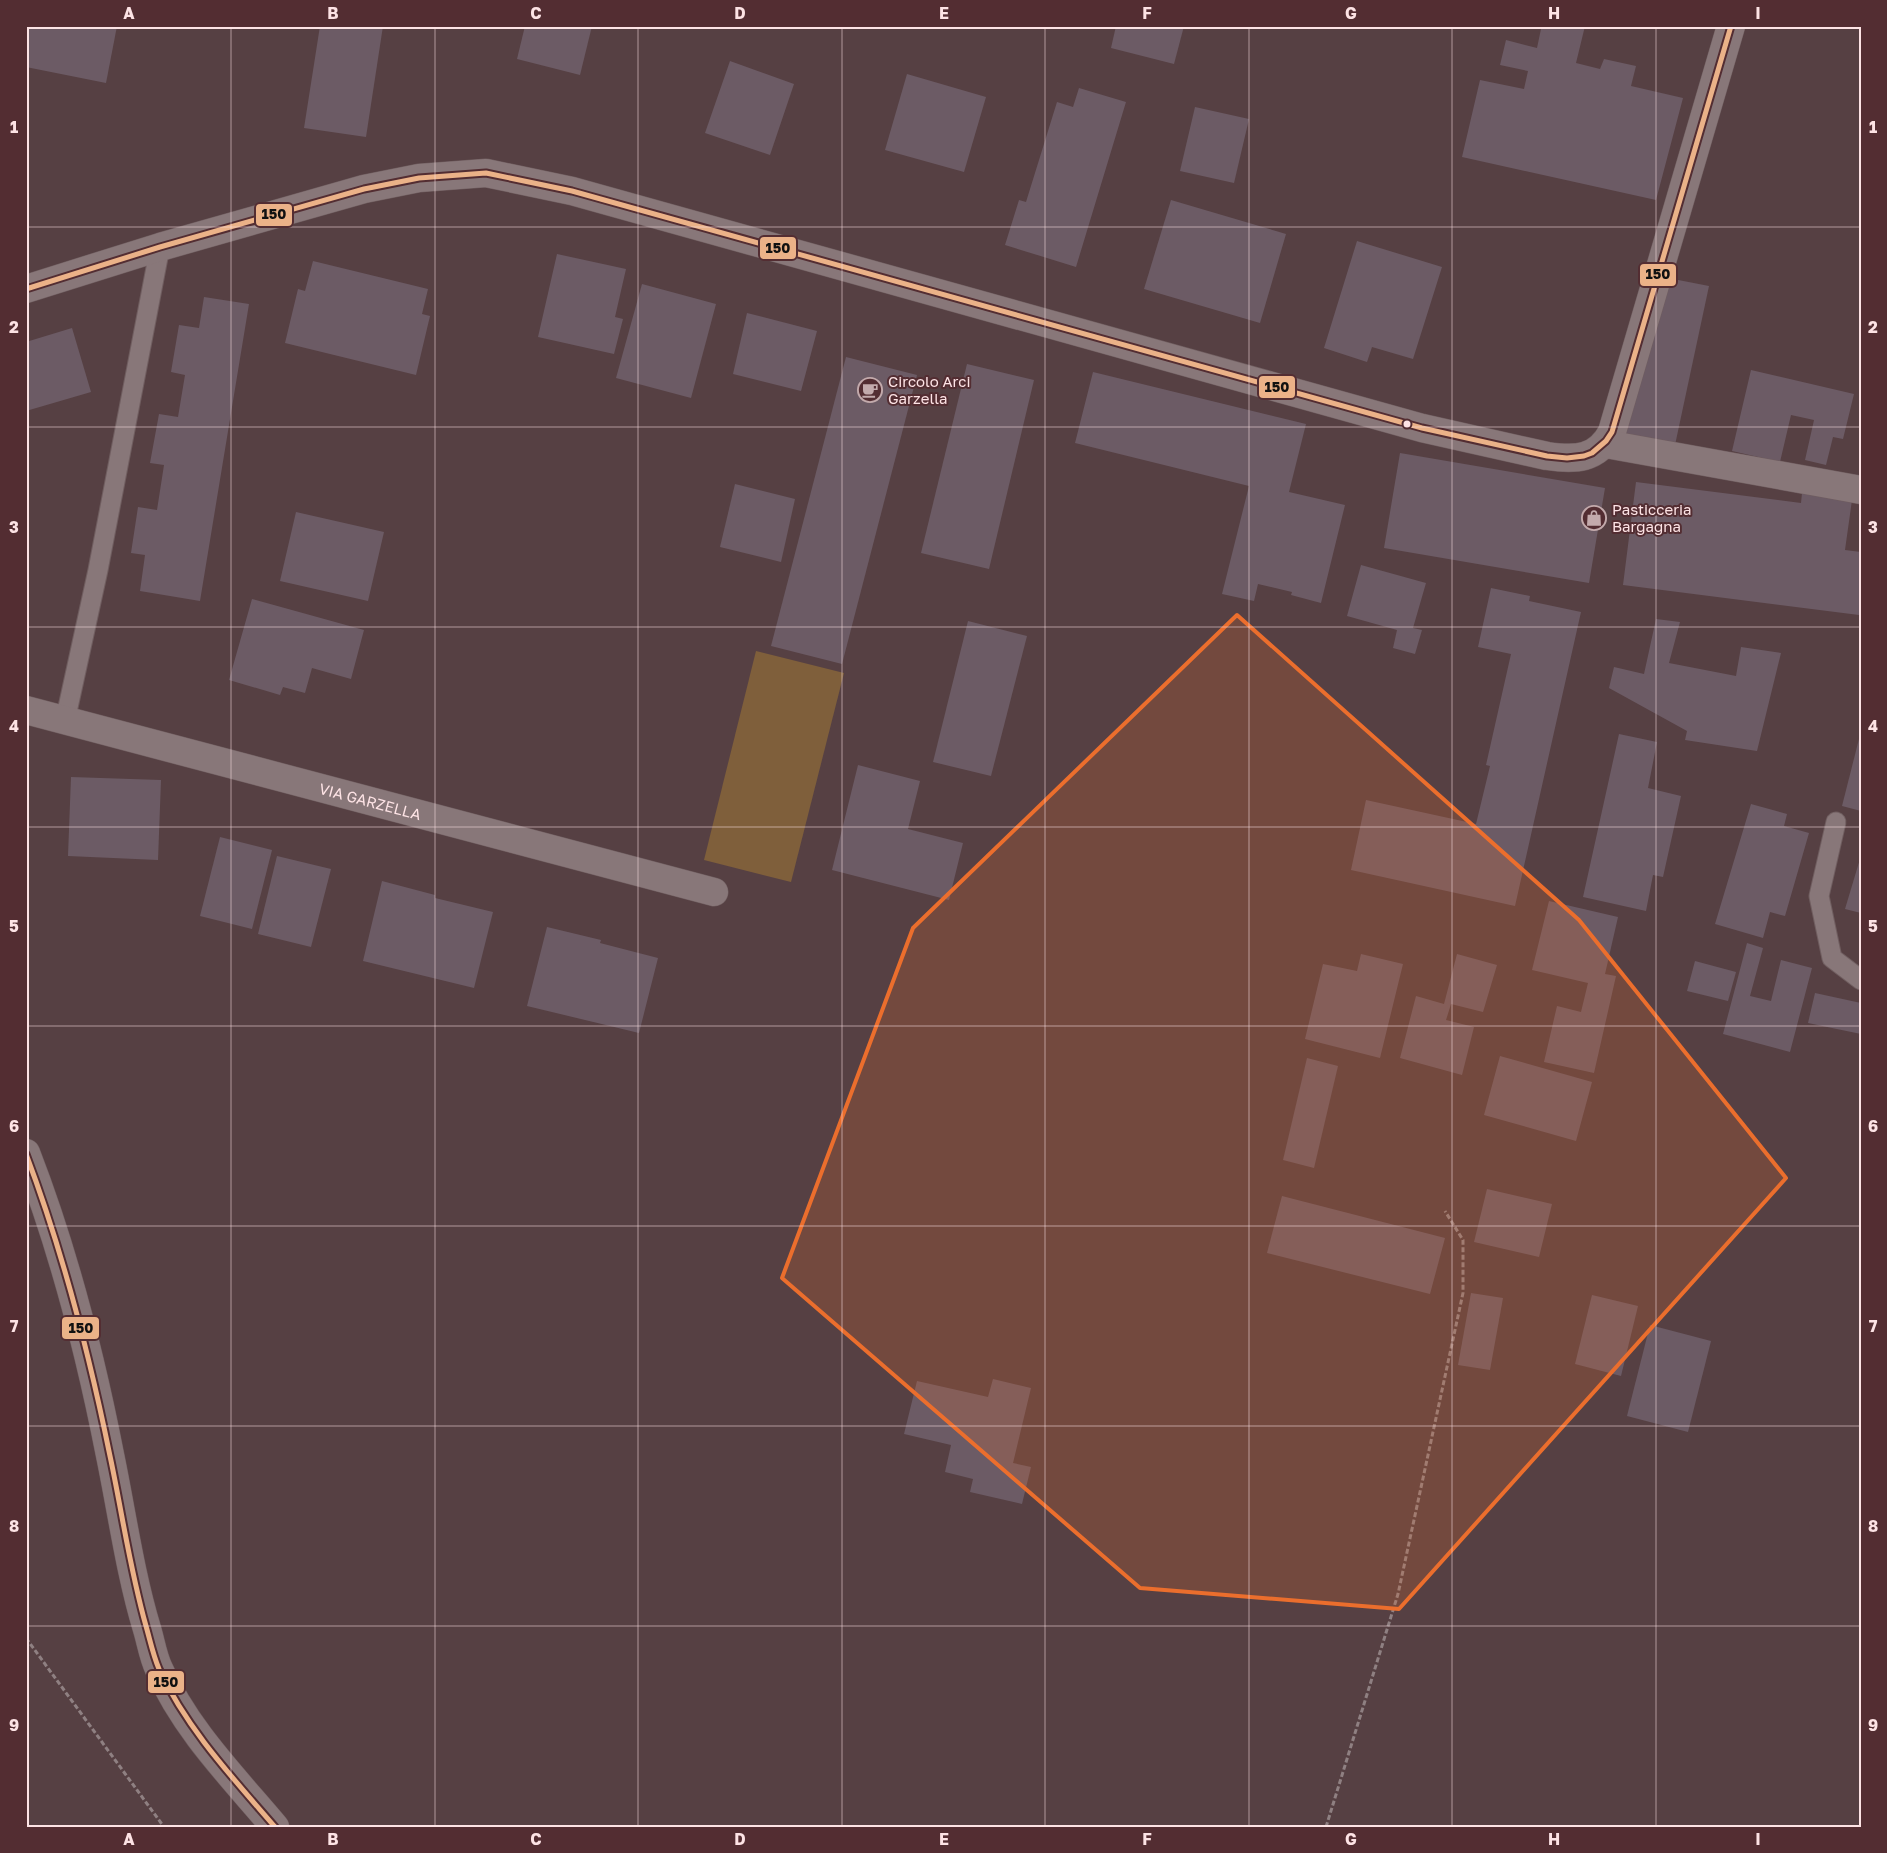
<svg xmlns="http://www.w3.org/2000/svg" width="1887" height="1853" font-family="'Golos Text',sans-serif">
  <style>
    .green { fill: #7f5f3b }
    .building { fill: #6c5b65 }
    .lines { fill: none; stroke-linecap: round; stroke-linejoin: round }
    .lane-casing { stroke: #705e60; stroke-width: 21 }
    .street-casing { stroke: #705e60; stroke-width: 29 }
    .path { stroke: #8f8082; stroke-width: 3; stroke-dasharray: 5 2.5; stroke-linecap: butt }
    .lane { stroke: #887779; stroke-width: 19 }
    .street { stroke: #887779; stroke-width: 28 }
    .bus-1-casing { stroke: #532d32; stroke-width: 9 }
    .bus-1 { stroke: #ebb288; stroke-width: 5 }
    .marked { fill: #eb6e2d; fill-opacity: 0.2; stroke: #eb6e2d; stroke-width: 4; stroke-linejoin: round }
    .grid { fill: none; stroke: #fde3e5; stroke-width: 1; stroke-opacity: 0.55 }
    .bus-dot { fill: #fde3e5; stroke: #532d32; stroke-width: 2 }
    .labels { text-anchor: middle; dominant-baseline: central; stroke-width: 4; stroke-linejoin: round; paint-order: stroke }
    .poi-label { font-size: 15px; fill: #fde3e5; stroke: #532d32; text-anchor: start }
    .street-label { font-size: 15px; fill: #fde3e5; stroke: #532d32 }
    .line-badge { stroke: #532d32; stroke-width: 2 }
    .pale-badge-label { font-size: 14px; text-anchor: middle; font-weight: bold; fill: #111 }
    .neatline { fill: none; stroke: #fde3e5; stroke-width: 2 }
    .grid-label { font-size: 16px; text-anchor: middle; font-weight: bold; fill: #fde3e5 }
  </style>
  <rect width="100%" height="100%" fill="#564043"/>
  <path class="green" d="M756,651l88,22 -53,209 -87,-22z"/>
  <g class="building">
    <path d="M26,26h91l-11,57 -80,-16z"/>
    <path d="M320,26h63l-17,111 -62,-9z"/>
    <path d="M525,26h67l-12,49 -63,-16z"/>
    <path d="M1116,26h68l-10,38 -63,-16z"/>
    <path d="M1532,26h53l-9,37 24,6 4,-10 32,7 -5,20 52,12 -27,102 -194,-43 18,-77 44,9 4,-18 -28,-6 6,-25 31,8 4,-19z"/>
    <path d="M730,61l64,23 -24,71 -65,-22z"/>
    <path d="M907,74l79,23 -22,75 -79,-22z"/>
    <path d="M1079,88l47,14 -50,165 -71,-22 14,-45 7,2 31,-100 16,5z"/>
    <path d="M1195,107l54,12 -15,64 -54,-12z"/>
    <path d="M1171,200l115,34 -26,89 -116,-34z"/>
    <path d="M1357,241l85,26 -29,92 -41,-12 -5,15 -43,-14z"/>
    <path d="M557,254l69,15 -11,48 8,2 -9,35 -76,-17z"/>
    <path d="M313,261l115,28 -6,25 8,2 -14,59 -131,-32 13,-54 7,2z"/>
    <path d="M1668,278l41,8 -34,159 -54,-11z"/>
    <path d="M642,284l74,20 -25,94 -75,-20z"/>
    <path d="M204,297l45,7 -49,297 -60,-10 5,-36 -14,-2 7,-46 19,3 7,-45 -14,-2 9,-49 19,3 7,-42 -14,-3 8,-47 20,3z"/>
    <path d="M747,313l70,18 -16,60 -68,-17z"/>
    <path d="M72,328l19,64 -65,19v-69z"/>
    <path d="M846,357l71,18 -75,289 -71,-18z"/>
    <path d="M967,364l67,16 -45,189 -68,-16z"/>
    <path d="M1751,370l103,24 -11,45 -10,-2 -7,28 -21,-5 9,-40 -23,-5 -11,47 -48,-11z"/>
    <path d="M1093,372l213,52 -17,68 56,13 -24,98 -30,-8 1,-3 -34,-8 -4,17 -32,-7 27,-108 -174,-43z"/>
    <path d="M1400,453l205,35 -16,95 -205,-35z"/>
    <path d="M1636,482l165,21 1,-10 50,7 -7,50 16,2v49l-2,14 -236,-30z"/>
    <path d="M735,484l60,15 -14,63 -61,-15z"/>
    <path d="M296,512l88,20 -16,69 -88,-20z"/>
    <path d="M1361,565l65,18 -13,45 9,2 -7,24 -22,-6 4,-18 -50,-14z"/>
    <path d="M1491,588l39,8 -1,5 52,11 -66,294 -164,-36 15,-70 110,24 14,-58 -4,-1 25,-111 -33,-7z"/>
    <path d="M252,599l112,31 -13,49 -39,-11 -7,25 -22,-6 -3,8 -51,-15z"/>
    <path d="M1656,619l24,3 -11,41 67,13 5,-29 40,6 -24,98 -72,-11 2,-9 -78,-43 5,-21 30,7z"/>
    <path d="M968,621l59,15 -36,140 -58,-14z"/>
    <path d="M1619,734l38,8 -9,46 33,8 -18,81 -10,-2 -7,36 -63,-14z"/>
    <path d="M1860,735h1v76l-19,-5z"/>
    <path d="M858,765l62,16 -12,48 55,14 -14,57 -117,-30z"/>
    <path d="M71,777l90,3 -3,80 -90,-4z"/>
    <path d="M1751,804l36,10 -3,12 25,7 -24,83 -15,-4 -7,26 -48,-14z"/>
    <path d="M220,837l52,13 -20,79 -52,-13z"/>
    <path d="M277,856l54,13 -20,78 -53,-13z"/>
    <path d="M1860,859h1v54l-16,-4z"/>
    <path d="M382,881l53,14v3l58,14 -19,76 -111,-27z"/>
    <path d="M1549,901l69,16 -13,57 11,2 -22,97 -50,-11 13,-56 24,6 7,-29 -56,-13z"/>
    <path d="M547,927l54,13 -1,3 58,15 -19,75 -112,-27z"/>
    <path d="M1747,943l16,5 -13,48 21,5 10,-41 31,8 -22,84 -67,-18z"/>
    <path d="M1361,954l42,10 -23,94 -75,-19 18,-75 34,7z"/>
    <path d="M1457,954l40,11 -14,47 -32,-8 -5,16 28,7 -12,48 -62,-17 16,-62 28,8z"/>
    <path d="M1695,961l41,11 -8,29 -41,-10z"/>
    <path d="M1815,993l46,10v31l-53,-11z"/>
    <path d="M1500,1056l92,26 -16,59 -92,-26z"/>
    <path d="M1307,1058l31,8 -24,102 -31,-8z"/>
    <path d="M1487,1189l65,15 -13,53 -65,-15z"/>
    <path d="M1282,1196l163,42 -15,56 -163,-41z"/>
    <path d="M1471,1293l32,5 -13,72 -32,-5z"/>
    <path d="M1592,1295l46,11 -17,70 -46,-12z"/>
    <path d="M1650,1325l61,16 -23,91 -61,-16z"/>
    <path d="M993,1379l38,9 -18,75 18,4 -9,37 -52,-12 3,-13 -28,-7 6,-27 -47,-11 13,-53 71,16z"/>
  </g>
  <g class="lines">
    <defs>
      <g id="lane">
        <path d="M65,721l33,-151 62,-323"/>
        <path d="M1836,822l-17,74 13,62 29,22"/>
      </g>
      <g id="street">
        <path d="M26,289l134,-42 204,-58 55,-11 67,-5 86,18 850,237 125,28c28,4 50,4 65,-24l119,-406"/>
        <path d="M1606,444l255,46"/>
        <path id="s1" d="M26,710l688,182"/>
        <path d="M26,1153c38,98 64,200 84,302 12,58 20,118 37,174 4,13 6,28 12,40 26,60 74,108 116,158"/>
      </g>
    </defs>
    <use href="#lane" class="lane-casing"/>
    <use href="#street" class="street-casing"/>
    <g class="path">
      <path d="M26,1638l138,189"/>
      <path d="M1326,1827l72,-233 65,-301v-53l-18,-29"/>
    </g>
    <use href="#lane" class="lane"/>
    <use href="#street" class="street"/>
    <defs>
      <g id="bus-1">
        <path d="M26,289l134,-42 204,-58 55,-11 67,-5 86,18 850,237 125,28 20,2 17,-2 8,-3 14,-12 6,-9 119,-406"/>
        <path d="M26,1154c37,98 63,199 84,302 12,56 20,114 36,170 4,14 7,29 13,43 28,60 73,108 116,158"/>
      </g>
    </defs>
    <use href="#bus-1" class="bus-1-casing"/>
    <use href="#bus-1" class="bus-1"/>
  </g>
  <path class="marked" d="M1237,615l342,305 207,258 -387,431 -259,-21 -358,-310 131,-350z"/>
  <path class="grid" d="M231,26v1801M435,26v1801M638,26v1801M842,26v1801M1045,26v1801M1249,26v1801M1452,26v1801M1656,26v1801M26,227h1835M26,427h1835M26,627h1835M26,827h1835M26,1026h1835M26,1226h1835M26,1426h1835M26,1626h1835"/>
  <defs>
    <symbol id="cafe-ring" viewBox="-11 -11 22 22"><circle r="9.5" fill="#532d32" stroke="#c3aaac" stroke-width="1.5"/><path d="M-5.5-4.5H6V0H3Q3 3.5 0 3.5H-2.5Q-5.5 3.5-5.5 0ZM3-3.2v2h1.7v-2ZM-6 4.5H4V6H-6Z" fill="#c3aaac"/></symbol>
    <symbol id="shop-ring" viewBox="-11 -11 22 22"><circle r="9.5" fill="#532d32" stroke="#c3aaac" stroke-width="1.5"/><path d="M-5-2.5h2.3a2.7 3.5 0 0 1 5.4 0H5L5.5 6h-11ZM-1.5-2.5h3a1.5 2.3 0 0 0-3 0Z" fill="#c3aaac"/></symbol>
  </defs>
  <g fill-rule="evenodd">
    <use href="#cafe-ring" x="856" y="376" width="28" height="28"/>
    <use href="#shop-ring" x="1580" y="504" width="28" height="28"/>
  </g>
  <circle class="bus-dot" cx="1407" cy="424" r="4.5"/>
  <g class="labels">
    <g class="poi-label">
      <text x="888" y="381">Circolo Arci<tspan x="888" dy="17">Garzella</tspan></text>
      <text x="1612" y="509">Pasticceria<tspan x="1612" dy="17">Bargagna</tspan></text>
    </g>
    <g class="street-label">
      <text stroke="none"><textPath href="#s1" startOffset="356">VIA GARZELLA</textPath></text>
    </g>
  </g>
  <g class="line-badge">
    <rect x="255" y="203" width="38" height="24" rx="5" fill="#ebb288"/>
    <rect x="759" y="236" width="38" height="24" rx="5" fill="#ebb288"/>
    <rect x="1639" y="263" width="38" height="24" rx="5" fill="#ebb288"/>
    <rect x="1258" y="375" width="38" height="24" rx="5" fill="#ebb288"/>
    <rect x="61" y="1316" width="39" height="24" rx="5" fill="#ebb288"/>
    <rect x="147" y="1670" width="38" height="24" rx="5" fill="#ebb288"/>
  </g>
  <g class="pale-badge-label">
    <text x="274" y="219">150</text>
    <text x="778" y="253">150</text>
    <text x="1658" y="279">150</text>
    <text x="1277" y="392">150</text>
    <text x="81" y="1333">150</text>
    <text x="166" y="1687">150</text>
  </g>
  <rect width="1887" height="1853" fill="none" stroke="#532d32" stroke-width="55"/>
  <rect x="28" y="28" width="1832" height="1798" class="neatline"/>
  <g class="grid-label">
    <text x="129" y="19">A</text>
    <text x="333" y="19">B</text>
    <text x="536" y="19">C</text>
    <text x="740" y="19">D</text>
    <text x="944" y="19">E</text>
    <text x="1147" y="19">F</text>
    <text x="1351" y="19">G</text>
    <text x="1554" y="19">H</text>
    <text x="1758" y="19">I</text>
    <text x="14" y="133">1</text>
    <text x="1873" y="133">1</text>
    <text x="14" y="333">2</text>
    <text x="1873" y="333">2</text>
    <text x="14" y="533">3</text>
    <text x="1873" y="533">3</text>
    <text x="14" y="732">4</text>
    <text x="1873" y="732">4</text>
    <text x="14" y="932">5</text>
    <text x="1873" y="932">5</text>
    <text x="14" y="1132">6</text>
    <text x="1873" y="1132">6</text>
    <text x="14" y="1332">7</text>
    <text x="1873" y="1332">7</text>
    <text x="14" y="1532">8</text>
    <text x="1873" y="1532">8</text>
    <text x="14" y="1731">9</text>
    <text x="1873" y="1731">9</text>
    <text x="129" y="1845">A</text>
    <text x="333" y="1845">B</text>
    <text x="536" y="1845">C</text>
    <text x="740" y="1845">D</text>
    <text x="944" y="1845">E</text>
    <text x="1147" y="1845">F</text>
    <text x="1351" y="1845">G</text>
    <text x="1554" y="1845">H</text>
    <text x="1758" y="1845">I</text>
  </g>
</svg>
